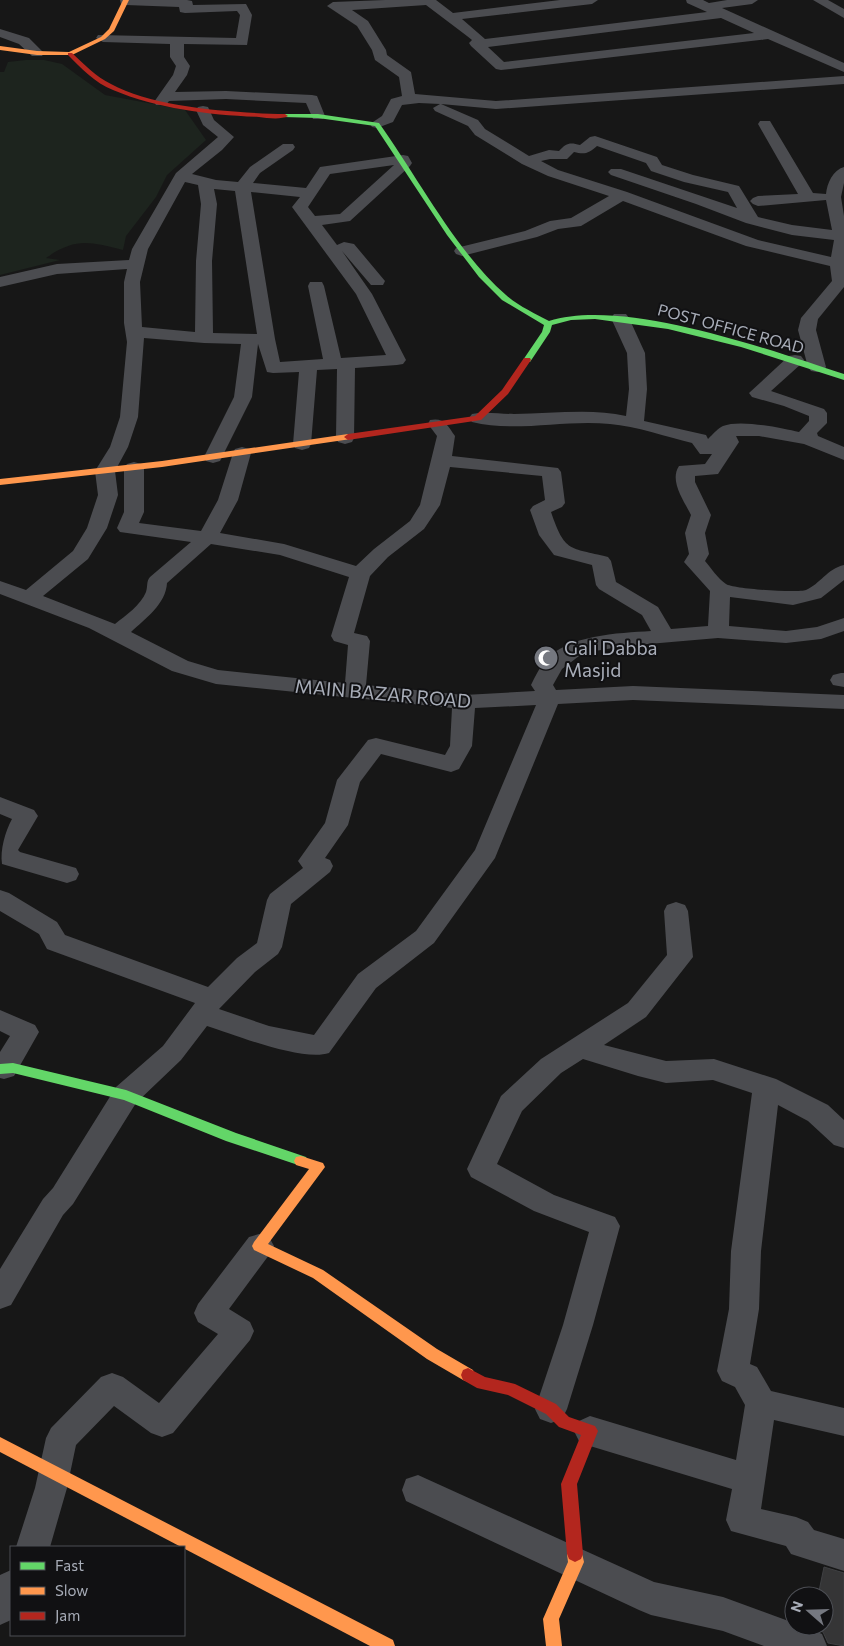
<svg xmlns="http://www.w3.org/2000/svg" width="844" height="1646" font-family="Commissioner,sans-serif">
  <style>
    .green { fill: #1d241e }
    .building { fill: #353536; stroke: #3f4043 }
    .lines { fill: none; stroke-linecap: round; stroke-linejoin: round }
    .street { fill: #4b4c50; fill-rule: evenodd }
    .fast { fill: #63d668; fill-rule: evenodd }
    .slow { fill: #ff974d; fill-rule: evenodd }
    .jam { fill: #b3261e; fill-rule: evenodd }
    .labels { text-anchor: middle; dominant-baseline: central; stroke-width: 4; stroke-linejoin: round; paint-order: stroke }
    .far-street-label { font-size: 16px; fill: #a8adb8; stroke: #111113 }
    .poi-label { font-size: 19px; fill: #a8adb8; stroke: #111113; text-anchor: start }
    .street-label { font-size: 19px; fill: #a8adb8; stroke: #111113 }
  </style>
  <rect width="100%" height="100%" fill="#171717"/>
  <path class="green" d="M26,60h18l18,4 43,31 80,15 21,30 -39,35 -11,22 -30,39 -3,14c-33,-8 -47,-13 -77,8l14,2 -60,15v-203h4l4,-10z"/>
  <path class="building" d="M824,1567l20,6v73l-16,-3 -5,-11 -12,-5 13,-1v-30h-6z"/>
  <g class="lines">
    <g class="street">
      <path d="M120,0h67l5,1 1,4 53,-1 6,11 -5,30 -63,-1v13l6,9 -3,9 -12,17 51,-1 86,4 5,1 8,20 -2,3h-10l-7,-16 -80,-4 -57,2 -3,4h-10l-2,-3 19,-27 3,-9 -6,-9v-13l-67,-2 -7,-4 2,-3 138,3 4,-23 -3,-4 -52,2 -5,-1 -1,-5 -53,-2 -5,-1z"/>
      <path d="M385,0h51l17,13 107,-13h38l-6,4 -130,15 23,20 222,-27 -20,-9 -1,-3h17l6,3 18,-3h31l-6,4 -30,4 122,55v9l-76,-33 -267,31 -5,-1 -25,-23 -2,-3 3,-3 -5,-4 -41,-31 -74,5 16,11 18,29 1,5 24,17 4,22 81,7 348,-25v8l-348,25 -55,-5 37,16 7,9 44,27 20,-6 10,1c7,-8 11,-9 21,-6l10,-8 5,-1 62,21 5,8 31,10 46,11 19,31 34,8 40,5 -6,-30 -68,6 -5,-2 -3,-3 3,-3 5,-2 40,-2 -40,-70 2,-3h10l43,72 13,1c1,-11 7,-24 18,-27v16l-3,14 3,19v71l-26,32 -2,11 10,37 -3,4 -6,1 -6,-1 -3,-4 -10,-37 3,-12 31,-37 -2,-15 -84,-20 -123,-45 -42,25 -23,3 -21,8 -75,19 -6,-2 -2,-3 2,-3 69,-17 25,-10 21,-3 38,-22 -61,-20 -26,-12 -47,-29 -7,-9 -33,-15 -2,-3 7,-4 -21,-1 -17,2 -9,17 -16,6 -5,-1 -2,-3 12,-8 9,-17 11,-3 -3,-19 -24,-17 -3,-10 -15,-24 -30,-20 6,-4zM721,18l33,15 -250,29 -16,-15zM597,146l49,17 5,8 33,11 44,10 9,16 -116,-39h-10l-3,3 3,3 85,29 50,19 46,12 42,5 -3,17 -73,-17 -131,-48 -69,-22 -17,-9 9,-2h17l7,-7c11,3 15,1 23,-6z"/>
      <path d="M813,0h15l16,9v9z"/>
      <path d="M0,29l29,9 15,15 -2,3h-10l-13,-12 -19,-7z"/>
      <path d="M203,106l5,1 6,13 20,17 -12,13 -30,24 24,6 22,2 12,-15 33,-23h10l2,3 -2,3 -33,23 -7,10 53,5 14,-21 83,-12 5,1 4,7 -2,3 -60,55 -28,4 15,20 7,-3 10,2 31,37 -2,4h-12l-29,-34 30,43 34,66 -3,4 -6,1 -42,3 -1,70 -2,4 -7,2 -7,-2 -2,-4 1,-69 -20,1 -6,74 -2,4 -7,2 -7,-2 -2,-4 6,-72 -26,1 -6,-1 -9,-28 -6,53 -32,64 -7,2 -7,-2 -2,-4 30,-60 7,-53 -37,-1 -60,-5 -6,79 -10,30 -13,24 3,24 -11,33 -19,31 -45,37 72,28c10,-8 26,-19 31,-32 2,-6 0,-10 4,-15l41,-35 -71,-10 -3,-4 7,-16v-44l3,-4 7,-2 7,2 3,4v44l-5,11 62,8 17,-31 15,-47 2,-4 7,-2 7,2 2,4 -13,47 -18,33 64,11 72,22 18,-17 36,-28 10,-16 17,-69 -9,-12 2,-4c14,-3 18,6 25,16l-3,20 106,12 3,4 4,31 -3,4 -11,5c14,41 18,35 57,45l3,4 5,21 42,25 13,22 37,-3 2,-35 -26,-29 5,-8 -4,-21 6,-18c-7,-14 -22,-34 -12,-49l26,-2 7,-10h-12l-8,-11c-25,-6 -56,-17 -82,-19 -44,-5 -95,9 -138,-2l-3,-4 3,-4c13,-3 28,0 42,0 37,0 77,-6 112,2l3,-27 -2,-36 -16,-35 3,-4h12l3,4 16,35 2,36 -3,32 62,14 2,4c5,-5 10,-11 15,-13 17,-7 58,2 76,6l10,-11v-5l-25,-10 -32,-9 -3,-4 40,-37 6,-1 6,1 3,4 -3,4 -30,27 53,18 3,4v10l-10,10 1,3 26,11v13l-40,-16 -45,-8h-23l3,6 -21,32 -23,2v6l16,33 -6,18 4,21 -4,7c6,7 13,18 21,23 7,5 71,9 80,6 14,-6 21,-21 38,-25v15l-23,18 -28,7 -63,-8 -1,29 57,5 31,-4 27,-9v13l-23,8 -35,4 -68,-5 -93,8 -42,7 -21,16 -9,16 3,5 77,-4 211,9v14l-211,-9 -75,4 -63,154 -61,85 -58,45 -47,65c-26,9 -94,-18 -122,-27l-26,34 -45,43 -63,101 -10,11 -52,90 -11,4v-40l43,-70 10,-11 63,-101 47,-41 32,-43 -148,-54 -8,-15 -39,-23v-21l9,3 48,29 8,13 143,52 29,-29 20,-15 10,-43 3,-6 33,-26 -5,-7 27,-38 12,-43 31,-40 8,-2 69,17 5,-9 2,-38 -236,-24 -44,-13 -83,-43 -89,-34v-13l26,9 47,-39 14,-23 11,-33 -3,-24 15,-24 10,-30 7,-75 -3,-19v-41l3,-13 -70,5 -57,13v-10l57,-13 72,-4 3,-11 44,-76 42,-36 -15,-12 -7,-15 2,-3zM394,165l-54,49 -25,2 -7,-9 22,-33zM185,182l13,3 3,19 -5,57 -1,71 -53,-5 -2,-45 8,-33zM214,189l21,2 22,143 -44,-1 -1,-72 5,-57zM251,192l49,5 -8,10 64,87 30,61 -45,3 -17,-72 -2,-4h-12l-2,4 15,73 -43,3 -5,-23zM450,467l92,9 3,24 -12,6 -3,4 9,25 15,20 38,10 4,20 3,4 43,26 9,16c-33,2 -84,4 -106,30 -6,7 -10,16 -14,24l4,6 -71,4 -98,-10 4,-44 -3,-5 -13,-3 16,-57 18,-19 36,-28 16,-24zM211,544l69,11 69,22 -18,59 3,5 14,4 -3,38 -127,-13 -30,-9 -57,-29c14,-13 35,-28 36,-49zM536,705l-61,145 -59,81 -58,43 -44,61 -45,-9 -50,-17 36,-37 23,-18 4,-7 9,-43 39,-32 3,-6 -3,-6 -5,-2 23,-33 12,-43 21,-28 70,18 8,-3 13,-23 3,-38z"/>
      <path d="M841,673h3v14l-11,-2 -3,-5 3,-5z"/>
      <path d="M0,797l34,13 4,6 -20,34 2,2 56,16 3,6 -3,6 -9,3 -65,-19c-2,-14 3,-32 10,-45l-12,-5z"/>
      <path d="M676,902l9,3 3,6 5,46 -47,60 -42,28 62,16 48,-2 62,20 52,26 16,15v28l-10,-3 -26,-24 -30,-16 -17,146 -2,58 -9,55 7,3 14,24 73,17v28l-70,-16 -13,89 35,8 12,5 6,8 30,9v32l-53,-17 -5,-8 -55,-15 -5,-11 6,-31 -142,-43 -11,-5 -5,-10 5,-10 11,-5 146,44 9,-55 -10,-18 -13,-6 -5,-10 12,-62 2,-58 21,-158 -39,-13 -47,3 -28,-7 -55,-17 -22,14 -39,38 -25,53 57,31 61,22 5,9 -27,99 -26,84 -5,10 -11,4 -11,-4 -5,-10 28,-84 26,-93 -55,-21 -63,-34 -4,-8 34,-73 40,-37 87,-56 39,-48 -3,-44 3,-6z"/>
      <path d="M0,1010l35,15 4,7 -25,44 -10,3 -4,-1v-26l10,-16 -10,-5z"/>
      <path d="M259,1234l10,3 5,9 -5,9 -40,54 21,13 4,9 -4,9 -77,93 -11,4 -11,-4 -37,-27 -38,39 -9,43 -17,59h-34l19,-59 11,-50 5,-10 50,-51 11,-4 11,4 36,26 59,-69 -20,-12 -4,-9 4,-9 51,-67z"/>
      <path d="M418,1475l236,107 69,15 71,26v3h9l19,8 5,12h-63l-41,-15 -72,-16 -12,-5 -233,-109 -4,-11 4,-11z"/>
      <path d="M11,1570v50l-11,5v-50z"/>
    </g>
    <g class="fast">
      <path d="M285,114h33l61,9c38,53 78,130 127,172 13,11 28,18 43,26 74,-24 221,29 295,53v6l-103,-33 -73,-18 -73,-10 -24,1 -19,5 -2,7 -20,30h-6l-1,-2 19,-28 2,-7 -42,-25 -23,-23 -32,-42 -72,-109 -57,-8 -35,-1v-2z"/>
      <path d="M13,1063l113,27 110,43 70,24 2,4 -2,4 -5,1 -75,-25 -102,-41 -111,-27 -13,1v-10z"/>
    </g>
    <g class="slow">
      <path d="M123,0h6l-15,31 -9,8 -33,16h-35l-37,-5v-4l37,5 32,1 32,-15 8,-8z"/>
      <path d="M348,434l3,1v4l-189,28 -162,18v-6l162,-18z"/>
      <path d="M301,1156l22,7 2,4 -57,77 55,26 114,79 36,21 2,5 -2,5 -5,2 -5,-2 -36,-21 -114,-81 -59,-28 -2,-4 2,-4 55,-73 -13,-4 -2,-4 2,-4z"/>
      <path d="M0,1437l393,203 2,6h-25l-370,-194z"/>
      <path d="M575,1546l6,3 3,13 -25,57 3,27h-16l-3,-27 25,-57 -1,-8 2,-5z"/>
    </g>
    <g class="jam">
      <path d="M68,53h4c12,11 24,24 39,31 43,24 125,29 174,30l3,2c-7,4 -21,2 -29,1 -49,-2 -101,-8 -146,-27 -18,-7 -32,-22 -45,-35z"/>
      <path d="M524,358h6l1,2 -23,34 -27,26 -133,20 -4,-3 4,-3 127,-18 27,-26z"/>
      <path d="M468,1368l17,9 30,7 41,20 13,13 26,9 3,5 -21,53 6,70 -2,5 -6,3 -6,-3 -2,-5 -6,-70 20,-49 -22,-8 -13,-13 -38,-19 -31,-7 -14,-8 -2,-5 2,-5z"/>
    </g>
  </g>
  <defs>
    <symbol id="mosque-disc" viewBox="-11 -11 22 22"><circle r="9.5" fill="#757880" stroke="#111113"/><path d="M3.5-4.9A6 6 0 1 0 3.5 4.9A5 5 0 1 1 3.5-4.9Z" fill="#fff"/></symbol>
  </defs>
  <g fill-rule="evenodd">
    <use href="#mosque-disc" x="532" y="644" width="28" height="28"/>
  </g>
  <g class="labels">
    <g class="far-street-label">
      <text transform="translate(731 328) rotate(15)">POST OFFICE ROAD</text>
    </g>
    <g class="poi-label">
      <text x="564" y="647">Gali Dabba<tspan x="564" dy="22">Masjid</tspan></text>
    </g>
    <g class="street-label">
      <text transform="translate(383 693) rotate(5)">MAIN BAZAR ROAD</text>
    </g>
  </g>
  <rect x="10" y="1546" width="175" height="90" fill="#111113" stroke="#4d4f55"/>
  <rect x="20" y="1562" width="25" height="8" fill="#63d668" stroke="#4d4f55"/>
  <text x="55" y="1571" font-size="15" fill="#a8adb8">Fast</text>
  <rect x="20" y="1587" width="25" height="8" fill="#ff974d" stroke="#4d4f55"/>
  <text x="55" y="1596" font-size="15" fill="#a8adb8">Slow</text>
  <rect x="20" y="1612" width="25" height="8" fill="#b3261e" stroke="#4d4f55"/>
  <text x="55" y="1621" font-size="15" fill="#a8adb8">Jam</text>
  <g transform="translate(809 1611) rotate(290)"><circle r="24" fill="#111113" stroke="#4d4f55"/>
  <path d="M0-4L9 19L0 12L-9 19Z" fill="#757880"/>
  <text y="-8" font-size="14" font-weight="bold" text-anchor="middle" fill="#a8adb8">N</text>
  </g>
</svg>
